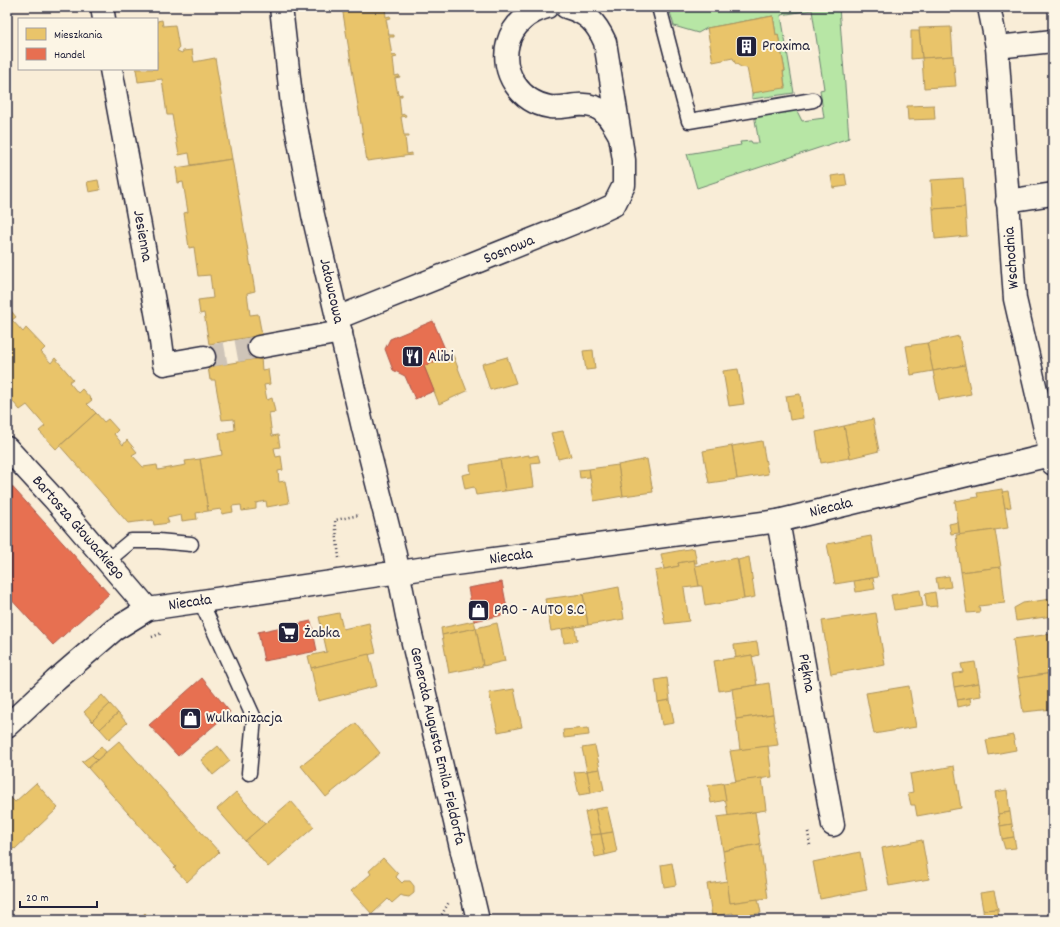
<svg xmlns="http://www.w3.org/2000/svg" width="1060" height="927" font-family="Dekko,sans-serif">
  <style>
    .green { fill: #b7e6a5; stroke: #6c8470 }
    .homes { fill: #e9c46a; stroke: #ad935c }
    .shops { fill: #e76f51; stroke: #ac584a }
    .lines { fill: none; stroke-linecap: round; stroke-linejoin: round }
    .street-tunnel { stroke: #cec4b8; stroke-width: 22; stroke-dasharray: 22 11; stroke-linecap: butt }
    .lane-casing { stroke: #22223b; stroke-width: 17 }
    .street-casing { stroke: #22223b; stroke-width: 25 }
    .path { stroke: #22223b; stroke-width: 2.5; stroke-dasharray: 1 3; stroke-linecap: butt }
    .lane { stroke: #fcf5e5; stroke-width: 14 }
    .street { stroke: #fcf5e5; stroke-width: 22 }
    .labels { text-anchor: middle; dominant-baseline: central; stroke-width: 4; stroke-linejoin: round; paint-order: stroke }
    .poi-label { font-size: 16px; fill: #22223b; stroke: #fcf5e5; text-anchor: start }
    .street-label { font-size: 16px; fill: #22223b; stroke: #fcf5e5 }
  </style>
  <rect width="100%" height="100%" fill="#f9edd7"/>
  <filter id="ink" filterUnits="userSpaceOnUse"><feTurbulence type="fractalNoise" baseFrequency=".025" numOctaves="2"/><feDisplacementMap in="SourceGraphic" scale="8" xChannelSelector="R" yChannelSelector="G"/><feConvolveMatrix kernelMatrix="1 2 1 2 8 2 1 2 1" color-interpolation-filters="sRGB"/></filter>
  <g filter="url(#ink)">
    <path class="green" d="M695,7h144l10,131 -152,50 -10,-34 54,-9 -1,-3 11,-1 1,2h7l-4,-23v-6l39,-5 3,2 5,10 22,-3 -4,-28 4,-1 -12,-79 -31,5 13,78 -42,6v-6l33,-6 -2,-16h2l-7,-36h-2l-3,-19 -66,12 -9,5 -24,-7 -4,-14z"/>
    <g class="homes">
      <path d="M342,7h43l1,10 4,-1 1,2 -5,1 3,16h5v2h-5l3,19 4,-1 1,2 -4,1 2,18 4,-1 1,2 -5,1 3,17 4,-1v2h-3l2,19 4,-1 1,2 -5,1 3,18h5v2h-4l2,17 5,-1v2l-45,6z"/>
      <path d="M773,16l3,19 2,-1 7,37h-2l2,17 -33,5 -5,-25 -6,-1 -6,-4 -2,-5 -20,4 -6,-34z"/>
      <path d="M162,20l1,6 12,-1 4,23 -2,3 5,2 1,-2 9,-1 2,12 21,-4 17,101 -41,6 -2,-12 -10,2 -7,-40h-5l-5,-36 -24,3 -2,-13h21v-48z"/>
      <path d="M951,27l2,29 -31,2 -3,-30z"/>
      <path d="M911,31h8l3,27 -11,1z"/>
      <path d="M953,56l3,30 -32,2 -2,-30z"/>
      <path d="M934,105l1,14 -27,1 -1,-14z"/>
      <path d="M232,159l23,132 -8,2 3,22 8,-1 4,21 -53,9 -5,-31 -4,1 -2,-14 15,-2 -3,-23 -12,1 -4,-29 -5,1 -5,-35 4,-1 -5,-30 -5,1 -2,-15z"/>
      <path d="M845,174l2,12 -14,2 -2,-12z"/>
      <path d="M963,178l2,29 -32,2 -2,-29z"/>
      <path d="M98,180l2,10 -11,2 -2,-10z"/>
      <path d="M965,207l2,29 -32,3 -2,-30z"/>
      <path d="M8,307l8,10 -4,3 11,12 3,-4 19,20 -4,4 10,11 4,-5 18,21 -4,3 9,11 4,-4 10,11 -5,4 9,9 -40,36 -17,-18 6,-5 -18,-21 -7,5 -13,-15z"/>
      <path d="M959,336l6,29 -32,6 -6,-28z"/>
      <path d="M927,343l6,28 -22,4 -5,-29z"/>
      <path d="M593,350l2,19 -9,1 -3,-19z"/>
      <path d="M453,355l14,36 -28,13 -15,-38z"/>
      <path d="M507,357l9,26 -26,7 -8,-26z"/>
      <path d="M261,358l1,12 6,-1 2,15 -6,1 3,15 5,-2 3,14 -6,1 3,23 6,-1 2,12 -6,1 2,9 5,-1 2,14 -5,1 1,11 6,-1 4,22 -22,4 -1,-6 -10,2v6l-14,2 -1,-6 -9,1 1,6 -11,2 -1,-5 -13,2 -8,-52 22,-4 -3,-22 16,-3 -1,-11 -12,1 -7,-40h-5l-2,-13z"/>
      <path d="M965,365l6,29 -32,6 -6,-29z"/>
      <path d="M738,369l6,35 -15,2 -6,-35z"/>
      <path d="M800,394l3,24 -13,2 -4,-24z"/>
      <path d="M96,413l8,9 4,-3 10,11 -4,4 9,11 4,-5 10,12 -5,3 11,12 14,-2 1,5 28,-5 -1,-4 15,-2 8,52 -12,2 1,6 -15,2 -1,-6 -14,3 2,5 -15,2 -1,-5 -25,3 -68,-77z"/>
      <path d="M873,419l6,32 -29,7 -6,-32z"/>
      <path d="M844,426l6,32 -29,5 -5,-31z"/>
      <path d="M563,431l8,25 -13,3 -7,-26z"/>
      <path d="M762,441l6,33 -31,5 -5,-33z"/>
      <path d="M732,446l5,33 -28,4 -6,-32z"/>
      <path d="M529,455v2l9,-2 2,7 -9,1 3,24 -29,4 -5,-31z"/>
      <path d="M647,459l6,33 -30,4 -5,-31z"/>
      <path d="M500,460l5,31 -29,4 -2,-8 -9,2 -3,-14 9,-2 -1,-8z"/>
      <path d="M618,465l5,31 -29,5 -5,-32z"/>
      <path d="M589,469l1,8 -10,1 -1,-8z"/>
      <path d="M1002,489l6,39 -48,7 -5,-34 23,-4 -1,-4z"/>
      <path d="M1008,491l3,16 -6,1 -3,-16z"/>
      <path d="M958,522l1,11 -8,1 -2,-10z"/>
      <path d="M995,530l6,37 -40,5 -5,-37z"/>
      <path d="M871,536l7,41 -43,7 -8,-40z"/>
      <path d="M694,548l3,15h-3v-3l-16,3 1,3 -15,3 -3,-15z"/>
      <path d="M749,557l6,40 -11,2 -6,-39z"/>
      <path d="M737,558l7,41 -39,7 -3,-20h-3l-4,-20z"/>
      <path d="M694,560l5,26 -15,2 5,33 -24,3 -10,-53 24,-5 -1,-3z"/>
      <path d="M1001,567l4,36 -26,3 1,6 -13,1 -6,-41z"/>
      <path d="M949,576l2,11 -13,2 -2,-11z"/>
      <path d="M873,578l2,11 -19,3 -2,-11z"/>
      <path d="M619,587l5,32 -36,6 -5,-31z"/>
      <path d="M920,590l3,16 -29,4 -3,-15z"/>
      <path d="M935,592l2,14 -10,1 -2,-13z"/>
      <path d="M583,594l5,31 -37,6 -6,-32z"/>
      <path d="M1051,599l2,17 -37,5 -2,-13 9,-5z"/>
      <path d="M339,613l4,16 26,-6 7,30 -65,15 -3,-12 19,-4 -8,-35z"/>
      <path d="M876,613l9,52 -54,9 -9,-53z"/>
      <path d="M474,621l2,7 -34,7 -1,-7z"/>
      <path d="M497,623l8,38 -22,5 -7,-38z"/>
      <path d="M575,627l2,14 -13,2 -2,-14z"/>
      <path d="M476,628l7,38 -34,7 -7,-38z"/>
      <path d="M1052,634l1,39 -35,5 -5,-39z"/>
      <path d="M757,642l2,13 -7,2v-2l-16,3 -2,-13z"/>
      <path d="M369,654l8,32 -59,15 -7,-33z"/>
      <path d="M752,655l5,30 -38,6 -5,-30z"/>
      <path d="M975,662l4,21 -25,4 -2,-13 11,-2 -2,-8z"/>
      <path d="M1053,673v36l-30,3 -5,-34z"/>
      <path d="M667,678l3,22 -12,2 -3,-22z"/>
      <path d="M769,683l4,31 -37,5 -4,-30z"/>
      <path d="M979,683l2,13 -24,4 -3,-13z"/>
      <path d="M909,686l7,41 -42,7 -8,-41z"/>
      <path d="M514,689l8,38 -24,5 -9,-39z"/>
      <path d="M102,695l8,9 -18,17 -8,-9z"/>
      <path d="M970,698l1,6 -13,3 -1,-7z"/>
      <path d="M670,700l4,23 -12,2 -4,-23z"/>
      <path d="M110,704l8,9 -18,16 -8,-8z"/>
      <path d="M118,713l9,10 -18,16 -9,-10z"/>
      <path d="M773,714l5,31 -38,5 -4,-31z"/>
      <path d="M356,723l24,30 -54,44 -25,-31z"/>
      <path d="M588,728l1,7 -25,3 -1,-8z"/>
      <path d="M1013,735l3,15 -27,5 -3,-15z"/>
      <path d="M119,741l100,111 -32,30 -13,-14 2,-1 -88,-99z"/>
      <path d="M101,746l5,6 -9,8 -5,-5z"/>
      <path d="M218,746l12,15 -17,14 -12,-15z"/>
      <path d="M595,746l5,23 -13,2 -5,-23z"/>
      <path d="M768,746l4,31 -36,5 -6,-31z"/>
      <path d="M92,755l5,5 -9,8 -6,-6z"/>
      <path d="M954,766l7,42 -44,8 -2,-11h-4l-3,-12 5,-1 -3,-18z"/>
      <path d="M600,769l4,21 -13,3 -4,-22z"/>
      <path d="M587,771l4,22 -12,2 -5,-23z"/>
      <path d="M762,778l4,32 -38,6 -5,-33z"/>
      <path d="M36,783l22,25 -43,41 -1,-1 -7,7v-61l8,8z"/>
      <path d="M723,783l3,17 -15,3 -3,-18z"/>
      <path d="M1007,790l3,22 -12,2 -3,-22z"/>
      <path d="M236,792l29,32 -20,17 -28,-32z"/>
      <path d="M291,801l23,26 -46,40 -23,-26z"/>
      <path d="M607,807l6,25 -12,2 -6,-25z"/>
      <path d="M595,809l6,25 -11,1 -5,-23z"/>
      <path d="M755,812l5,32 -37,7 -6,-34z"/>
      <path d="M1010,812l2,12 -12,2 -2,-12z"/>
      <path d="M1012,824l2,13 -12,2 -2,-13z"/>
      <path d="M613,832l4,20 -12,3 -4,-21z"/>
      <path d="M601,834l4,21 -10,2 -5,-22z"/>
      <path d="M1014,837l2,11 -11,1 -3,-10z"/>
      <path d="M922,840l7,39 -40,7 -7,-38z"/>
      <path d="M760,844l8,54 -38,5 -7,-52z"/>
      <path d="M860,852l7,38 -47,9 -7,-37z"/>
      <path d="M383,858l15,16 -2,3 6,6 2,-2h6l4,5v7l-5,4 -6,-1 -2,-1 -9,8 -4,-4 -16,15 -21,-23 20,-17 -2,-3z"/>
      <path d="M672,863l4,22 -12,2 -3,-22z"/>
      <path d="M727,881l3,22 28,-4 3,14 -28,5v-5l-21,3 -5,-32z"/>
      <path d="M994,891l4,18 -15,1 -3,-17z"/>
      <path d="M998,909l1,11h-15l-1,-10z"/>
      <path d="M145,913l6,7h-13z"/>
    </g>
    <g class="shops">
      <path d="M433,321l15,35 -24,10 10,25 -19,8 -10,-23 -12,-6 -8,-21 5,-10z"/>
      <path d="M7,481l102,113 -56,51 -46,-50z"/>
      <path d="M502,582l6,32 -34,7 -6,-33z"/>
      <path d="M311,621l6,30 -53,10 -6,-29z"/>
      <path d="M202,678l28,34 -52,44 -29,-31z"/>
    </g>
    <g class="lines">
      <path class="street-tunnel" d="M204,357l55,-10"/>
      <defs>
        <g id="lane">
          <path d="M659,7l30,114 124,-21"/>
          <path d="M107,561l24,-20h27l33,3"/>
          <path d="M201,602l53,116 -5,55"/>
        </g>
        <g id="street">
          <path d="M102,7l2,12"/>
          <path d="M281,7l11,98 21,110 50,213 31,122 15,76 69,294"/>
          <path d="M547,7c-18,5 -34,17 -39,36 -8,29 12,59 42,64 16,2 28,-6 45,0 12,4 18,17 24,27"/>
          <path d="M989,7l8,40 18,252 38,165"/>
          <path d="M997,47l56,-6"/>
          <path d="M111,69l49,265 4,30 40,-7"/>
          <path d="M1007,201l46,-7"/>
          <path d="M337,318l249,-100 28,-13 10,-20v-25l-19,-118c-9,-20 -18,-29 -39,-35"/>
          <path d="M259,347l82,-15"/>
          <path d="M7,448l47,51 94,110"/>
          <path d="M778,521l55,304"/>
          <path d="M7,726l48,-45 59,-51 34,-21 292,-43 338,-45 272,-66"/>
        </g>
      </defs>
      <use href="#lane" class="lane-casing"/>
      <use href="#street" class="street-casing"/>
      <g class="path">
        <path d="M339,558l-4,-38 25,-5"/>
        <path d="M152,637l10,-4"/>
        <path d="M7,756l6,-6"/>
        <path d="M808,832l2,13"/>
        <path d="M436,920l5,-4 8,-14"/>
      </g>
      <use href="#lane" class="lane"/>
      <use href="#street" class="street"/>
    </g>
  </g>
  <defs>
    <symbol id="building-square" viewBox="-11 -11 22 22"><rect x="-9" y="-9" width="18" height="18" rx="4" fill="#22223b" stroke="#fcf5e5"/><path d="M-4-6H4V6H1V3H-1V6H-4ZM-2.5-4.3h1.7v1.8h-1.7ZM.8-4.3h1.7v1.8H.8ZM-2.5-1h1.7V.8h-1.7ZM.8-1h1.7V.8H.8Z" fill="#fff"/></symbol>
    <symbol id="restaurant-square" viewBox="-11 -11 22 22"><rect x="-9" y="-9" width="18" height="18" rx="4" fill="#22223b" stroke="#fcf5e5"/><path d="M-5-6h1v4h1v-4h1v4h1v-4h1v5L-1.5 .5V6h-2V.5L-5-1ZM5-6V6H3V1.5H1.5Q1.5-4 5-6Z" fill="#fff"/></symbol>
    <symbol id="shop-square" viewBox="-11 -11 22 22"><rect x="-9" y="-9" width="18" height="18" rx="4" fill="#22223b" stroke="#fcf5e5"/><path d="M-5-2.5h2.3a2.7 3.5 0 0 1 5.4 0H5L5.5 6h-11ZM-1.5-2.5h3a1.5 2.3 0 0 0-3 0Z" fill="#fff"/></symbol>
    <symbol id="supermarket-square" viewBox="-11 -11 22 22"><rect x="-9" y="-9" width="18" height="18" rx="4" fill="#22223b" stroke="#fcf5e5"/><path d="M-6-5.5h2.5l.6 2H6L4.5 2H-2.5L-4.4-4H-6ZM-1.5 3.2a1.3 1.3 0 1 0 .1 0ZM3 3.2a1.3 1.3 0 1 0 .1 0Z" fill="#fff"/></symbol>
  </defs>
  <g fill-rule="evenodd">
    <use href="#building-square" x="734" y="34" width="25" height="25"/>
    <use href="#restaurant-square" x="400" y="344" width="25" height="25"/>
    <use href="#shop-square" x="466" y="598" width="25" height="25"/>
    <use href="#supermarket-square" x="276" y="620" width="25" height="25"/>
    <use href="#shop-square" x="178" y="706" width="25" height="25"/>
  </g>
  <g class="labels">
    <g class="poi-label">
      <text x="762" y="46">Proxima</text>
      <text x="428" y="357">Alibi</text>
      <text x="494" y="610">PRO - AUTO S.C</text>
      <text x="304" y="633">Żabka</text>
      <text x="206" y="718">Wulkanizacja</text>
    </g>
    <g class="street-label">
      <text transform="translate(142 236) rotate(80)">Jesienna</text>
      <text transform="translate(509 250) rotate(-22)">Sosnowa</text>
      <text transform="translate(1012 258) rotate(-94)">Wschodnia</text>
      <text transform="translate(331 291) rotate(77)">Jałowcowa</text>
      <text transform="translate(831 508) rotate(-14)">Niecała</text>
      <text transform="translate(78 528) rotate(49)">Bartosza Głowackiego</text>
      <text transform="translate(511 557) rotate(-8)">Niecała</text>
      <text transform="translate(190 603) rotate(-8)">Niecała</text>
      <text transform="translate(806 673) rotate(80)">Piękna</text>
      <text transform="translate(437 746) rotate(77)">Generała Augusta Emila Fieldorfa</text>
    </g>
  </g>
  <rect width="1060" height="927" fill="none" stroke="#fcf5e5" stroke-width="24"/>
  <rect x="12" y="12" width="1036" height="903" fill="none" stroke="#22223b" stroke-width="1.5" filter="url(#ink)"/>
  <rect x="18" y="18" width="140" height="52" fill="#fcf5e5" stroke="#a5a1a1"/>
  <rect x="26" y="28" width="20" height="12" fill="#e9c46a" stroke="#a5a1a1"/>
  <text x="54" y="38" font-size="12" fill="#22223b">Mieszkania</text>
  <rect x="26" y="48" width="20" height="12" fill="#e76f51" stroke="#a5a1a1"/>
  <text x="54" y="58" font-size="12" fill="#22223b">Handel</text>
  <path d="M20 901v6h77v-6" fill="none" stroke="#22223b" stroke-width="2"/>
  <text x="26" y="901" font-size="12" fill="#22223b" stroke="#fcf5e5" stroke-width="3" paint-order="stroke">20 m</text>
</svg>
